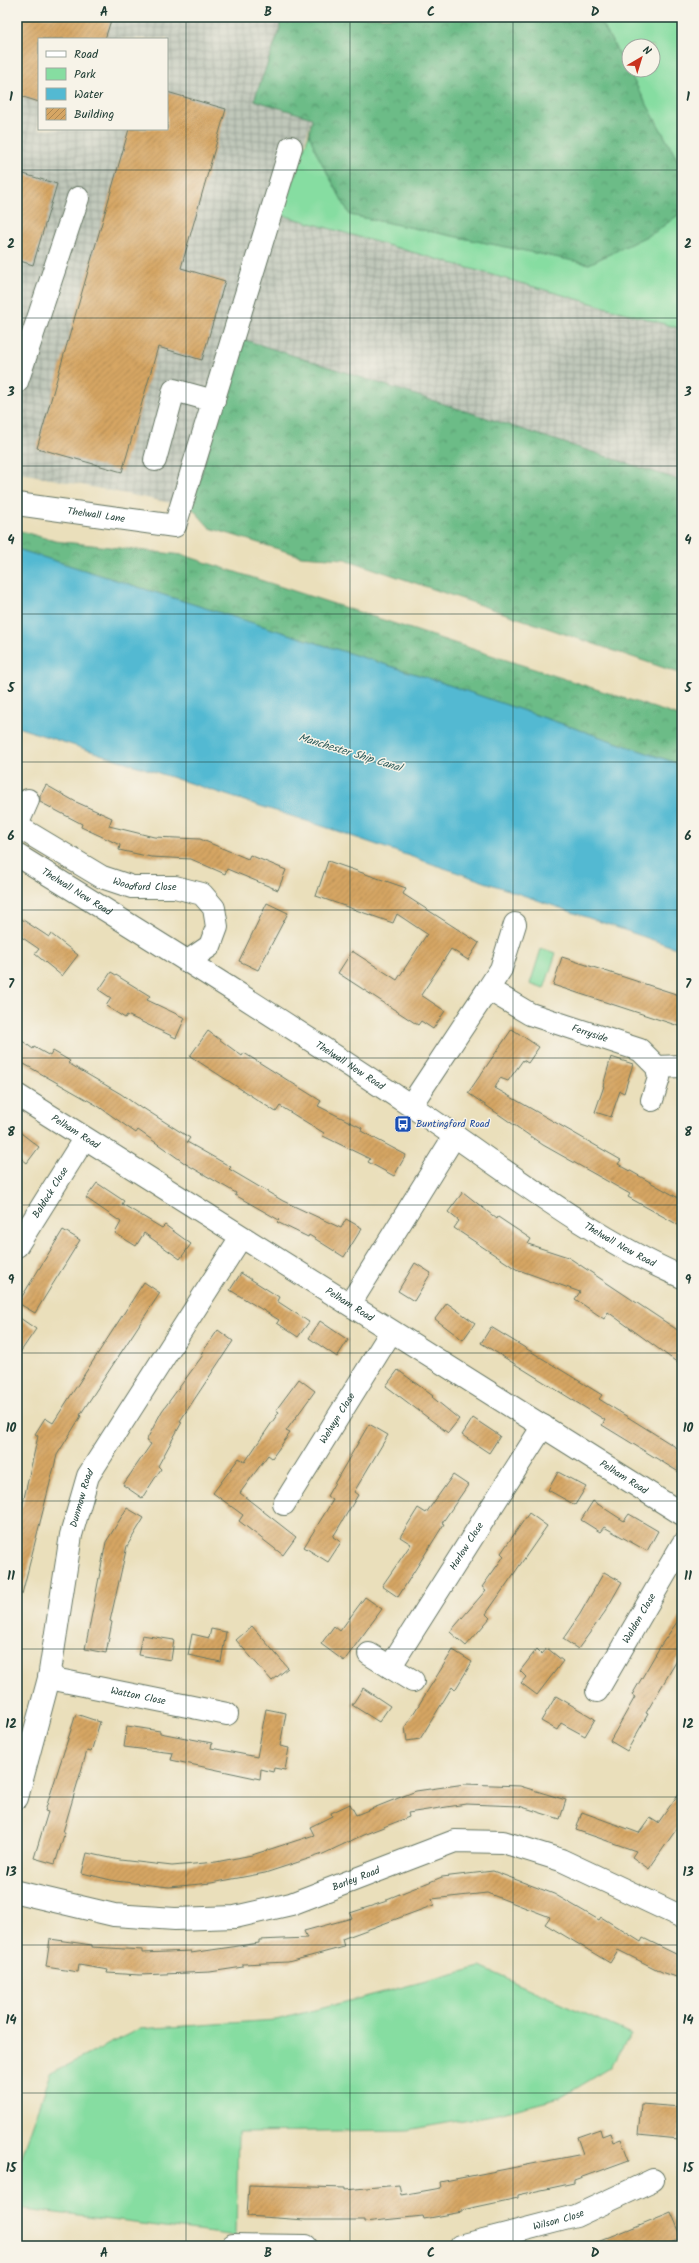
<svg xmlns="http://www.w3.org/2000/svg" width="699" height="2263" font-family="Kalam,sans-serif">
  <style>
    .industrial { fill: url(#industrial-grid); fill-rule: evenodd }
    .green { fill: #86dda1; stroke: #528d6a; fill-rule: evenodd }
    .forest { fill: url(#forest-crowns); stroke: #467c5e }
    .water { fill: #53b9d2; stroke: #397b83 }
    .building { fill: url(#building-hatch) }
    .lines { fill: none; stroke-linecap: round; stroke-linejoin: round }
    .minor-casing { stroke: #667663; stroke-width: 24 }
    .major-casing { stroke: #667663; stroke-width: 24 }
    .minor { stroke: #fff; stroke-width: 22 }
    .major { stroke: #fff; stroke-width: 22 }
    .grid { fill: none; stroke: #1f3d34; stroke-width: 1; stroke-opacity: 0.55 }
    .labels { text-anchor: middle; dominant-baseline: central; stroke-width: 3; stroke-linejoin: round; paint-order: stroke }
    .street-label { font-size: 10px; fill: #1f3d34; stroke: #f7f3e8 }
    .transit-label { font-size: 10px; fill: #164399; stroke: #f7f3e8; text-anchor: start }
    .water-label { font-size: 11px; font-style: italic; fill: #2c5c5c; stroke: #f7f3e8 }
    .neatline { fill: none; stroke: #1f3d34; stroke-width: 1.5 }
    .grid-label { font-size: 13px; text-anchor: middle; font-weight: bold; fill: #1f3d34 }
  </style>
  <defs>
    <pattern id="industrial-grid" width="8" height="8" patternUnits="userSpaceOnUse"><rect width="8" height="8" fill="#c0c7ba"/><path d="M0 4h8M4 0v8" fill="none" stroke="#9ba398"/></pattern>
    <pattern id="forest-crowns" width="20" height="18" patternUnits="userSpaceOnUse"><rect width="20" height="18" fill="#6cbc87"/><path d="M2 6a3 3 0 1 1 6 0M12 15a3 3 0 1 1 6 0" fill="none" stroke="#589a6f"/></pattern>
    <pattern id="building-hatch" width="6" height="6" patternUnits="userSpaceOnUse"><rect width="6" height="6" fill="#d6a664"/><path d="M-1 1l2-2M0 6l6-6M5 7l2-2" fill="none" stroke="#ad8853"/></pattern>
  </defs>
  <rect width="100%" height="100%" fill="#f7f3e8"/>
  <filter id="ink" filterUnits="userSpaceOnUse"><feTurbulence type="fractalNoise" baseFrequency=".025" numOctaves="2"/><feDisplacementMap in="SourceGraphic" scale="8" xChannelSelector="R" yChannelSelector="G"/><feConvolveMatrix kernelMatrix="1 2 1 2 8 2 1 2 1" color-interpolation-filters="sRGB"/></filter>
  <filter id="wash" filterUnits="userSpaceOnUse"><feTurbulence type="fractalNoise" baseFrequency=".012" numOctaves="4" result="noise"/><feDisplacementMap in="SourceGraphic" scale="16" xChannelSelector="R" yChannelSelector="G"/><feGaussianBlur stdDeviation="0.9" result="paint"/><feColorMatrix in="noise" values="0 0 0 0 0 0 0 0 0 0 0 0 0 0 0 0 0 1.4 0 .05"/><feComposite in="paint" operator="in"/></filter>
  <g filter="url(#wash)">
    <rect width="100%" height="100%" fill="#eadfbb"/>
    <path class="industrial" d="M17,17h262l1,12 -26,71 58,18 -30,97 400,114v152l-440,-141 -51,167 -174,-35zM39,39h128v90h-128z"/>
    <g class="green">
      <path d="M595,17h87v151l-77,-139zM629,46h24v24h-24z"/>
      <path d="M309,134l8,20 33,61 239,49 66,-32 27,-20v117l-400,-114z"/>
      <path d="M541,949l15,4 -12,36 -14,-5z"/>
      <path d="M480,1967l151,67 -21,34 -50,30 -62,16 -91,16 -169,2 -2,104 -219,-28v-38l34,-97 88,-44 137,-9z"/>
    </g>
    <g class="forest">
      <path d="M279,17h316l10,12 77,139v44l-27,20 -66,32 -239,-49 -33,-61 -8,-20 3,-16 -58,-18 26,-71z"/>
      <path d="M242,339l440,142v193l-337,-115 -44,-3 -91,-28 -19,-21z"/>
      <path d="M17,530l38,11 128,14 499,162v48l-257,-88 -408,-128z"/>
    </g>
    <path class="water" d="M17,549l408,128 257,88v185l-351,-121 -314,-102z"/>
    <g id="blocks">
      <g class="building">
        <path d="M17,17h95l-7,22h-66v63l-22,-7z"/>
        <path d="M167,92l59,17 -45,159 44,13 -23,79 -44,-13 -36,125 -85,-24 92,-319h38z"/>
        <path d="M17,172l40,12 -24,81 -16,-5z"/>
        <path d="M46,785l30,17 36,16 -3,8 45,11 46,2 48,20 2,-4 36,15 -8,20 -51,-21 -2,5 -34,-15 -40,-2 -32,-7 1,-5 -39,-18 1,-3 -42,-22v-6z"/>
        <path d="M328,861l78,27 -3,6 76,49 -11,17 -17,-11 -30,46 24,16 -12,18 -12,-8 -3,4 -80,-52 14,-22 45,29 30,-46 -30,-20 -4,9 -77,-27z"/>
        <path d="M267,903l21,10 -30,57 -19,-9z"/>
        <path d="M17,916l32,21 2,-3 27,21 -16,21 -27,-22 4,-5 -22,-15z"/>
        <path d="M562,957l120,39v31l-129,-42z"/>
        <path d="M111,972l39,24 -3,4 38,18 -9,20 -49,-23 -2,3 -19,-12 5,-8 -12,-8z"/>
        <path d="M512,1029l27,18 -11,16 -5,-3 -15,21 -8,-3 -5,10 126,72 -3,4 64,36v27l-54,-30 2,-3 -87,-49 -75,-52z"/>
        <path d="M208,1031l34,25 2,-3 77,48 -3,5 44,22 -1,3 45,24 -12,21 -26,-14 2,-3 -47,-23 1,-3 -44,-27 -4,6 -86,-56z"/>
        <path d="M17,1037l16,12 1,-2 16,9 3,-5 17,10 -2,2 53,31 21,15 1,-1 47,30 -3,4 44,25 -2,2 54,32 58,27 5,-9 16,9 -18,29 -35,-22 -1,2 -31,-15 2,-2 -44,-25 1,-2 -50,-29 -48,-34 -2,3 -38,-27 -81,-46z"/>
        <path d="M611,1057l22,7 -9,29 -4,-2 -9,26 -16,-5 9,-26h-1z"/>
        <path d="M17,1130l22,17 -12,16 -10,-8z"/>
        <path d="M97,1183l27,18 -2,3 40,24 3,-3 26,19 -11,15 -36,-26 -8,13 -21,-13 6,-11 -35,-24z"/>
        <path d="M463,1192l34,27 1,-2 33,22 -3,5 40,13 114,76v33l-74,-54 -4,7 -29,-20 5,-7 -64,-23 -62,-41 5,-7 -11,-9z"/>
        <path d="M63,1230l17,10 -45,73 -17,-10z"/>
        <path d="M415,1263l16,10 -17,28 -16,-10z"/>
        <path d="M241,1273l38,24 -2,4 32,21 -11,15 -21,-14 2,-3 -49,-30z"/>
        <path d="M144,1282l16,11 -80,122 1,1 -24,39 -35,139 -5,-1v-88l5,2 16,-71 -3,-2 10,-16 8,5z"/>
        <path d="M447,1303l28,20 -12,17 -28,-21z"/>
        <path d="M17,1316l19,13 -19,28z"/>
        <path d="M320,1321l28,19 -11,17 -28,-19z"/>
        <path d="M491,1327l111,68 -3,4 83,52v23l-80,-49 3,-5 -124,-77z"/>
        <path d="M218,1330l15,11 -53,80 2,1 -24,44 3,3 -19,29 -19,-13 28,-41 -5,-3 16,-30 41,-56 -2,-1z"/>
        <path d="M398,1370l35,26 -1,1 27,22 -11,14 -62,-47z"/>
        <path d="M299,1379l16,12 -29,40 4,2 -18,25 -4,-3 -28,38 56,44 -13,18 -44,-34 4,-6 -30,-22 26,-35 6,4 34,-50 -3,-2z"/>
        <path d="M473,1418l27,18 -11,17 -27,-18z"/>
        <path d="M369,1424l19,11 -34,57 4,3 -25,42 8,5 -13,20 -24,-15 29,-47 -6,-4z"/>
        <path d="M558,1472l28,15 -11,18 -27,-15z"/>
        <path d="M453,1475l15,10 -26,38 2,1 -46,73 -16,-11 29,-42 -11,-7 18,-29 8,5z"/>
        <path d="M593,1501l31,20 5,-7 29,17 -11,20 -43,-24 -4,5 -19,-12z"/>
        <path d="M127,1508l17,10 -17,28 -17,75 2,1 -6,31 -21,-4 21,-107z"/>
        <path d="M529,1513l18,13 -61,88 4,4 -24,28 -16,-14 36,-42 -4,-3 22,-31 -3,-3z"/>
        <path d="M604,1572l18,10 -17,30 -27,37 -15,-10 17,-25z"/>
        <path d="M365,1597l17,12 -38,52 -23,-17 13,-18 6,5z"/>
        <path d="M682,1615v37l-36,61 2,1 -21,37 -17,-10 25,-44 -3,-2 29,-50z"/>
        <path d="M252,1626l36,42 -16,13 -36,-41z"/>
        <path d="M211,1629l15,3 -5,30 -33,-7 4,-21 17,4z"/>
        <path d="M142,1635l32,5 -3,20 -33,-5z"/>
        <path d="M547,1648l16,13 -26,34 -16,-12 5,-6 -6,-6 17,-22 5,5z"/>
        <path d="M453,1650l19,12 -17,28 -3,-3 -32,52 -13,2 -2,-14z"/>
        <path d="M363,1688l27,18 -11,16 -27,-17z"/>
        <path d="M556,1696l39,23 -10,17 -24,-13 -4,7 -16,-9z"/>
        <path d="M266,1709l20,4 -6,33 9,2 -4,22 -11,-2 -1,4 -12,-3 -1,10 -89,-19 2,-7 -49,-6 3,-21 33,5v2l52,10 -1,5 46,9z"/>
        <path d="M76,1714l24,8 -9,30 -4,-1 -24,81h2l-10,32 -21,-6 14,-46 -3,-1z"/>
        <path d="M465,1784l55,2 46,14 -6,19 -41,-13 -53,-2 -58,9 1,4 -46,18 -40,19 -58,19 -54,10 -42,4 -54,-6 -33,-8 5,-20 33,7 52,6 44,-4 36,-7 62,-20 -4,-8 22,-11 -1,-3 19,-9 6,11 60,-24z"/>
        <path d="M682,1789v32l-33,48 -17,-12 4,-6 -60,-21 6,-18 57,21 11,-15 8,5z"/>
        <path d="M493,1871l61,23 45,26 2,-3 40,25 2,-4 39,19v22l-20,-7 -44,-22 -8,13 -65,-39 5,-7 -63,-24 -55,6 2,6 -92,34 2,8 -56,15 -45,2v3l-33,5 -70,3 -33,-2 1,-3 -29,-5 -1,7 -32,-5 4,-28 42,6v2l50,3v3l49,-2v2l68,-10v-3l48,-2 -3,-7 48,-13 -2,-5 37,-12v-2l55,-22z"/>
        <path d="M641,2104l40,3 -2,32 -41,-4z"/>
        <path d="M600,2129l2,7 8,-3 3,9 8,-3 8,21 -55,20v3l-56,12v3l-56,12v2l-38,7 -1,-3 -59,6v-2h-59l-58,-4 2,-31 96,3v2l54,-5 2,10 40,-7 -1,-6 143,-28 -6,-17z"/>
        <path d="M671,2212l11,26 -19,8h-75z"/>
      </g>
    </g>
  </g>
  <g filter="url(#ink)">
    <use href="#blocks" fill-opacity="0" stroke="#667663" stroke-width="1"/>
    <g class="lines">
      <defs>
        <g id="minor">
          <path d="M17,382l61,-184"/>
          <path d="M155,460l19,-70 40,11"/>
          <path id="s1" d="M17,504l158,22 116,-379"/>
          <path d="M17,825l11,-25"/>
          <path id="s2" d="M17,826l85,51 30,10h43l27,7 12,14 3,19 -7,19 -22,15"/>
          <path d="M488,989l13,-20 14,-45"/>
          <path d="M657,1067l25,-1"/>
          <path id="s3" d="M17,1095l665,419"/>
          <path id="s4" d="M411,1105l77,-116 42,25 110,36 17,17 2,11 -7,22"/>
          <path id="s5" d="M17,1246l67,-107"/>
          <path d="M350,1304l105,-169"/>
          <path id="s6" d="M284,1504l107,-172"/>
          <path d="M369,1654l44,27"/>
          <path id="s7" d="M390,1667l153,-241"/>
          <path id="s8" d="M49,1678l178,36"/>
          <path id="s9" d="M597,1691l85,-146"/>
          <path id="s10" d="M17,1798l32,-120 22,-143 17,-59 153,-239"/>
          <path id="s11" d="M17,1892l97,23 61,4 60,-2 56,-13 164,-63 48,1 58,18 121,57"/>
          <path d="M233,2245l73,1"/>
          <path id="s12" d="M460,2246l116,-30 77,-36"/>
        </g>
        <g id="major">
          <path id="s13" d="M17,855c133,82 265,165 394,251 89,59 173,128 271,171"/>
        </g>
      </defs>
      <use href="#minor" class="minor-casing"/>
      <use href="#major" class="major-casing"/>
      <use href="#minor" class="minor"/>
      <use href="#major" class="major"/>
    </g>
  </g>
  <path class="grid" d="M186,17v2229M350,17v2229M513,17v2229M17,170h665M17,318h665M17,466h665M17,614h665M17,762h665M17,910h665M17,1058h665M17,1205h665M17,1353h665M17,1501h665M17,1649h665M17,1797h665M17,1945h665M17,2093h665"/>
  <defs>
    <symbol id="bus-square" viewBox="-11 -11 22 22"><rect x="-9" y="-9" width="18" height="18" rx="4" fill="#1a4fb4" stroke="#f7f3e8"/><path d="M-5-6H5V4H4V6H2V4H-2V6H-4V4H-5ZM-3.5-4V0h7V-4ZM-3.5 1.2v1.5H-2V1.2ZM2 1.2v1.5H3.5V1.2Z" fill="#fff"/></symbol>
  </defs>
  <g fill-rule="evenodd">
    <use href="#bus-square" x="393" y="1114" width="20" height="20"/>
  </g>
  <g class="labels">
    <g class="street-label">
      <text stroke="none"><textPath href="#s1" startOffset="80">Thelwall Lane</textPath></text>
      <text stroke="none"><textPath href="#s2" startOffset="143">Woodford Close</textPath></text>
      <text stroke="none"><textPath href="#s13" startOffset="70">Thelwall New Road</textPath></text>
      <text stroke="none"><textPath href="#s4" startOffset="251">Ferryside</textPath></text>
      <text stroke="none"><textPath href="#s13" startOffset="394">Thelwall New Road</textPath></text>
      <text stroke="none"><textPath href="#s3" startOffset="69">Pelham Road</textPath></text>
      <text stroke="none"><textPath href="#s5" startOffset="63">Baldock Close</textPath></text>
      <text stroke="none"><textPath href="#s13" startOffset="718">Thelwall New Road</textPath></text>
      <text stroke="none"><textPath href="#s3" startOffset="393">Pelham Road</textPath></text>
      <text stroke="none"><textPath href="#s6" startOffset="101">Welwyn Close</textPath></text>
      <text stroke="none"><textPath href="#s3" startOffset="717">Pelham Road</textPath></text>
      <text stroke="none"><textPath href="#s10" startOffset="307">Dunmow Road</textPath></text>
      <text stroke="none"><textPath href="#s7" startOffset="143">Harlow Close</textPath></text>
      <text stroke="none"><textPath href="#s9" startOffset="84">Walden Close</textPath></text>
      <text stroke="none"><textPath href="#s8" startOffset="91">Watton Close</textPath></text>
      <text stroke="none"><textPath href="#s11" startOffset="348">Barley Road</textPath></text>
      <text stroke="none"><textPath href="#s12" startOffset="102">Wilson Close</textPath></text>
    </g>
    <g class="transit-label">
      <text x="416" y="1124">Buntingford Road</text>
    </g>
    <g class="water-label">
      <text transform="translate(350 753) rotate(17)">Manchester Ship Canal</text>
    </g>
  </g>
  <rect width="699" height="2263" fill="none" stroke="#f7f3e8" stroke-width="44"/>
  <rect x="38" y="38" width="130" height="92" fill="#f7f3e8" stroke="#a1aaa0"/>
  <rect x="46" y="51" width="20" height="6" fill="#ffffff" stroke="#a1aaa0"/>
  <text x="74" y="58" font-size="12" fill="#1f3d34">Road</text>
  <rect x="46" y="68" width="20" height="12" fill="#86dda1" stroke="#a1aaa0"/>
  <text x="74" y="78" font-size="12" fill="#1f3d34">Park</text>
  <rect x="46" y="88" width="20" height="12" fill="#53b9d2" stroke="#a1aaa0"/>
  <text x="74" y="98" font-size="12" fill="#1f3d34">Water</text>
  <rect x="46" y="108" width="20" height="12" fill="url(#building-hatch)" stroke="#a1aaa0"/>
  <text x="74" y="118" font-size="12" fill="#1f3d34">Building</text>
  <g transform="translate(641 58) rotate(38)"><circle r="19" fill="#f7f3e8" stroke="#a1aaa0"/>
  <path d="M0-3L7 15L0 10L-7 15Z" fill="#c8321e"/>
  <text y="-6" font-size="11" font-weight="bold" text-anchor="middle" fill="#1f3d34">N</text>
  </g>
  <rect x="22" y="22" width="655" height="2219" class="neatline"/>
  <g class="grid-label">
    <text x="104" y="16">A</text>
    <text x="268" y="16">B</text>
    <text x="431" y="16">C</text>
    <text x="595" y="16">D</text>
    <text x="11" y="101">1</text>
    <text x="688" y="101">1</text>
    <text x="11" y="248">2</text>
    <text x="688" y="248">2</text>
    <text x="11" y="396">3</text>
    <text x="688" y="396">3</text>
    <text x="11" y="544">4</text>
    <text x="688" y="544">4</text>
    <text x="11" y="692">5</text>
    <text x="688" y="692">5</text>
    <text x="11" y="840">6</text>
    <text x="688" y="840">6</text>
    <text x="11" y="988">7</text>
    <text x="688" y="988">7</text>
    <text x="11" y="1136">8</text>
    <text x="688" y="1136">8</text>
    <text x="11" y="1284">9</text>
    <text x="688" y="1284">9</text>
    <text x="11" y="1432">10</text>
    <text x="688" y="1432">10</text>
    <text x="11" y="1580">11</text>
    <text x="688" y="1580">11</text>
    <text x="11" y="1728">12</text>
    <text x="688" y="1728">12</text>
    <text x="11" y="1876">13</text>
    <text x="688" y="1876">13</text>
    <text x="11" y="2024">14</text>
    <text x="688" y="2024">14</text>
    <text x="11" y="2172">15</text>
    <text x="688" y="2172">15</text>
    <text x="104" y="2257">A</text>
    <text x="268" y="2257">B</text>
    <text x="431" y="2257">C</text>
    <text x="595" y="2257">D</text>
  </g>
</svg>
